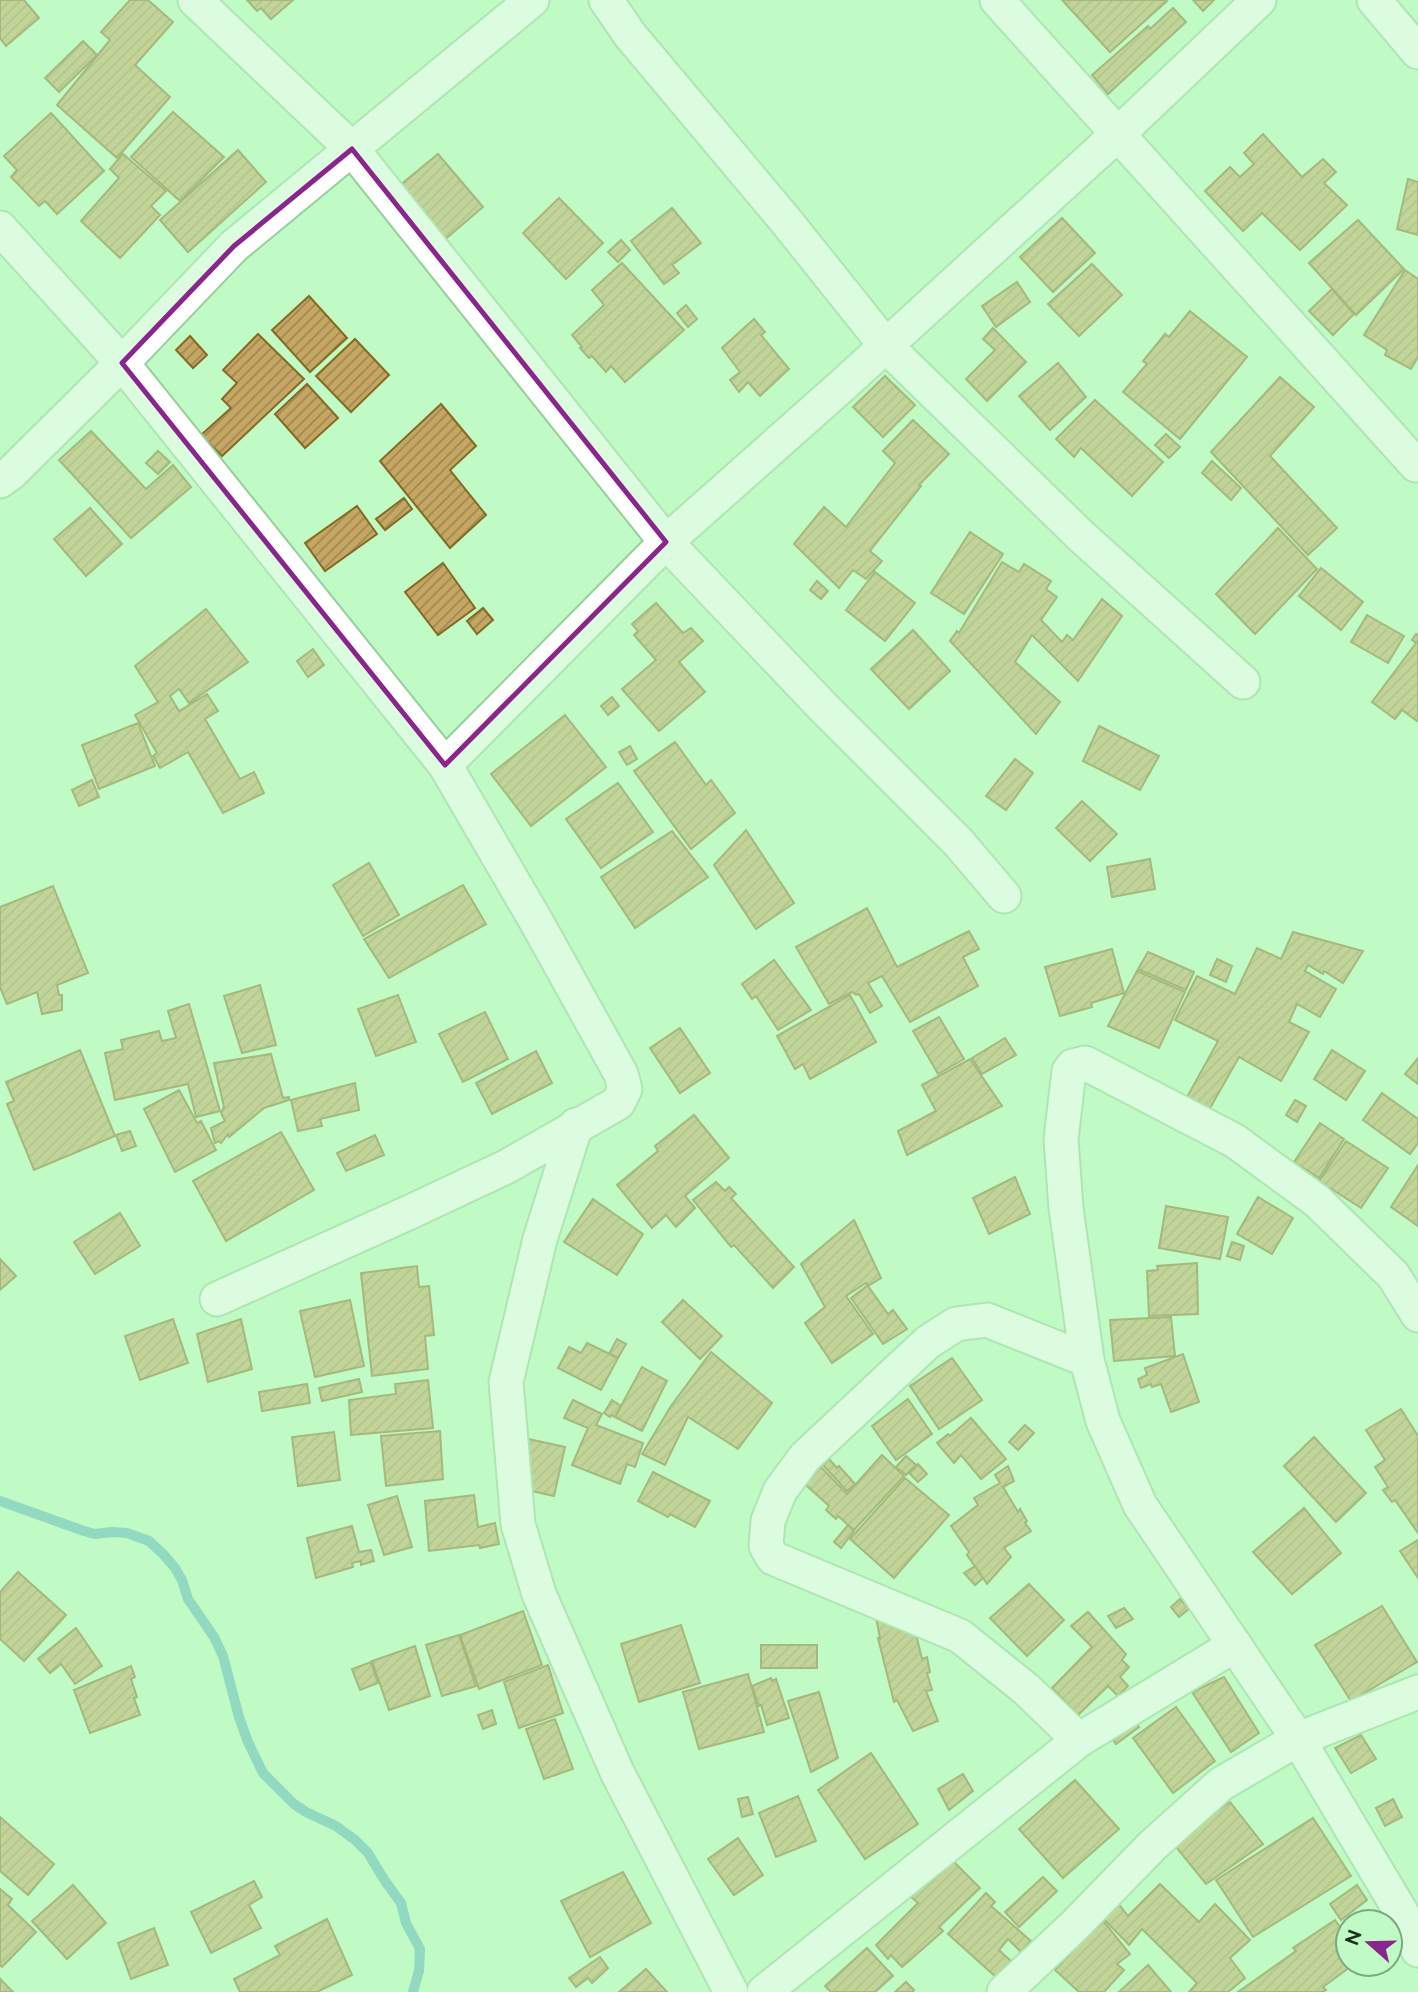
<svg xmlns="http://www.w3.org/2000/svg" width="1418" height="1992" font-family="Raleway,sans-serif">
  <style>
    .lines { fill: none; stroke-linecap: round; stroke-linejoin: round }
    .stream { stroke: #5bb1bc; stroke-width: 10 }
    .building { fill: url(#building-hatch); stroke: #866a24; stroke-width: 2 }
    .minor-casing { stroke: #97cf9b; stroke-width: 37 }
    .minor { stroke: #fff; stroke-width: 33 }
    .marked { fill: none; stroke: #89258d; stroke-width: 5; stroke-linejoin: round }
  </style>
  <defs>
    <pattern id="building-hatch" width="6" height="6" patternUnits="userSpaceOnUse" patternTransform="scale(1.75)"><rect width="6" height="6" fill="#c5a763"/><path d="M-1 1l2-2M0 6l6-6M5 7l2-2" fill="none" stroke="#9f8851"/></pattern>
  </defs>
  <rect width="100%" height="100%" fill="#c0fac4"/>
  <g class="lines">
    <path class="stream" d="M0,1501l84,30 11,3 17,-2 15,1 22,8 15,14 11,13 7,12 6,19 26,38 9,19 16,61 9,25 15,31 31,31 12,8 30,14 19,14 13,13 17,28 16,22 5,20 14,26 -1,22 -6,21"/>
  </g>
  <g class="building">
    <path d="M0,0h24l15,18 -33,28 -6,-8z"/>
    <path d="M130,0h18l25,22 -38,43 35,32 -53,61 -60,-53 53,-65 -9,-8z"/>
    <path d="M247,0h46l-22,19 -10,-11 -4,3z"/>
    <path d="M1062,0h104l1,1 -57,51z"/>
    <path d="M1193,0h21l-11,11z"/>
    <path d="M1173,8l13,14 -78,72 -16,-19 56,-49 2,3z"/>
    <path d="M83,41l14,14 -38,37 -14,-14z"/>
    <path d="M173,112l51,45 -44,44 -49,-44z"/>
    <path d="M51,113l53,58 -47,43 -12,-13 -6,5 -28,-29 6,-7 -13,-14z"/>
    <path d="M1263,134l39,43 21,-18 13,13 -12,11 23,22 -47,45 -38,-37 -19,18 -38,-40 25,-24 10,10 14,-13 -10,-11z"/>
    <path d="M238,150l28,32 -78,70 -28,-32z"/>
    <path d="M123,154l43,37 -15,15 9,9 -40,43 -39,-37 38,-43 -9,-9z"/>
    <path d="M438,154l45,53 -40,34 -45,-54z"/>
    <path d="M1408,179l10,3v53l-21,-6z"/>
    <path d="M559,198l44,45 -37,36 -43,-46z"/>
    <path d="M672,208l29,35 -29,22 7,8 -15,11 -33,-43z"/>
    <path d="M1062,218l33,35 -42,39 -33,-35z"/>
    <path d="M1358,220l46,49 -48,46 -47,-52z"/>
    <path d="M621,240l9,10 -12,12 -10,-10z"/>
    <path d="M622,263l62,67 -59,52 -14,-16 -5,6 -14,-16 -3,2 -9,-10 2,-1 -10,-12 32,-30 -12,-15z"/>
    <path d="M1092,264l30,31 -43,41 -31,-32z"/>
    <path d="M1405,270l13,9v78l-7,12 -26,-14 2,-5 -23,-15z"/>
    <path d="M1017,282l13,20 -34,25 -14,-21z"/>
    <path d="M1332,289l22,25 -21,21 -24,-24z"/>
    <path d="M309,296l38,42 -37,34 -38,-42z"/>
    <path d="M686,305l11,14 -9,8 -11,-14z"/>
    <path d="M1190,311l57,46 -67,82 -57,-47 24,-28 -4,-3 22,-27 4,3z"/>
    <path d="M754,319l11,13 -4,3 28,34 -29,27 -12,-14 -9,10 -9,-12 10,-8 -18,-24z"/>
    <path d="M993,328l33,34 -39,39 -21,-22 29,-29 -12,-11z"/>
    <path d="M258,334l46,45 -82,77 -21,-21 30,-27 -9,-9 15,-16 -14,-13z"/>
    <path d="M190,336l17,19 -14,13 -17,-18z"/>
    <path d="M355,339l34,36 -38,37 -35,-36z"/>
    <path d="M1058,363l28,34 -36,33 -31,-34z"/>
    <path d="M885,376l30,29 -32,32 -30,-30z"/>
    <path d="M1280,377l34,30 -44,49 67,72 -29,27 -97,-103z"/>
    <path d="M307,384l31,34 -33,30 -30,-34z"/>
    <path d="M1095,400l68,62 -31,34 -51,-48 -7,9 -18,-18z"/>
    <path d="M441,404l35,42 -26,24 36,45 -36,33 -70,-87z"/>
    <path d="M913,420l36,34 -30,31 2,1 -51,65 12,10 -16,18 -13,-9 -14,18 -45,-44 30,-37 22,20 49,-64 -12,-12z"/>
    <path d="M91,431l55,58 27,-24 18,22 -60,51 -72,-78z"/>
    <path d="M1166,434l14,13 -11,11 -14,-13z"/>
    <path d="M158,451l12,11 -12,12 -12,-11z"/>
    <path d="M1212,461l29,27 -10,12 -29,-27z"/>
    <path d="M404,498l8,11 -27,21 -9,-11z"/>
    <path d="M357,506l20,28 -52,37 -20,-28z"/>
    <path d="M90,508l32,36 -36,32 -32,-37z"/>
    <path d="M1278,528l39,41 -62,65 -39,-40z"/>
    <path d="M970,532l33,22 -39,60 -33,-21z"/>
    <path d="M1002,562l17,10 5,-8 27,17 -5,8 11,8 -16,23 21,22 5,-7 6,5 29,-41 20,17 -44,65 -46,-46 -17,27 45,40 -24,32 -86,-93 7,-10 2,2z"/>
    <path d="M443,563l32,45 -37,27 -33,-43z"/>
    <path d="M1321,568l42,34 -22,28 -42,-34z"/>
    <path d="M875,572l40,31 -30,38 -39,-31z"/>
    <path d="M817,581l11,10 -7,8 -11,-9z"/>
    <path d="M656,603l27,30 8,-5 12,13 -24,21 26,30 -46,39 -37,-42 34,-29 -22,-25 4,-4 -6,-7z"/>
    <path d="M483,608l10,12 -16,14 -10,-13z"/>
    <path d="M206,609l42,53 -59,41 -10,-14 -9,7 9,15 28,-17 11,17 -13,8 35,60 14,-7 10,21 -41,20 -35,-61 -28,16 -7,-12 4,-3 -22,-38 23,-13 -23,-36z"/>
    <path d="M1367,615l37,21 -16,27 -37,-21z"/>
    <path d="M913,630l37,41 -41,38 -38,-40z"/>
    <path d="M1416,634l2,1v84l-1,2 -15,-11 -7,9 -23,-17 44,-59 -4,-3z"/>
    <path d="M313,649l11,16 -16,12 -11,-16z"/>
    <path d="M612,697l7,9 -11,9 -7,-9z"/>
    <path d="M565,715l41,52 -75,59 -40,-52z"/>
    <path d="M138,723l17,43 -56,23 -17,-44z"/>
    <path d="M1099,726l60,30 -19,34 -57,-29z"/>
    <path d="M675,742l31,43 5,-5 24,33 -44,36 -57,-78z"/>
    <path d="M630,746l7,13 -10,6 -8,-13z"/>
    <path d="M1015,759l18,14 -27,37 -20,-14z"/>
    <path d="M92,780l7,17 -20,9 -7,-16z"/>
    <path d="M618,783l35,49 -52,36 -35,-49z"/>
    <path d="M1082,801l35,33 -27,27 -34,-33z"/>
    <path d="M746,830l48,73 -38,26 -42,-64z"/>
    <path d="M672,831l36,46 -73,51 -34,-51z"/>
    <path d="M1150,859l5,30 -43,8 -5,-30z"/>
    <path d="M369,863l30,52 -36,21 -30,-51z"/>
    <path d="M463,885l23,39 -97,54 -25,-39z"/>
    <path d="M53,886l35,87 -31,12 2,10h3v15l-20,4 -5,-22 -30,12 -7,-17v-80z"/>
    <path d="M867,908l30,59 72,-36 10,18 -16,8 15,29 -68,36 -28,-46 -14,7 14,23 -12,7 -11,-19 -3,1 -4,-3 -23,12 -33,-57z"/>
    <path d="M1293,932l70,19 -20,32 -19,-12 -1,3 -15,-9 -3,6 31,18 -16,28 -23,-13 -8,18 20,10 -28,49 -42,-24 -30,53 -23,-11 32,-58 -43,-21 22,-44 38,18 22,-46 24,11z"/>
    <path d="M1112,949l12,44 -33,10 1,4 -32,9 -15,-49z"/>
    <path d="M1148,952l46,20 -8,18 -48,-21z"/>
    <path d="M1217,959l15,7 -6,16 -16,-7z"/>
    <path d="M774,960l37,50 -33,20 -22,-34 -4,3 -10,-15z"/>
    <path d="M1137,971l48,21 -26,56 -51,-22z"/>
    <path d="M260,985l16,60 -34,8 -18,-57z"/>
    <path d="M398,995l18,47 -40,14 -18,-47z"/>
    <path d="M850,995l26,47 -66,37 -7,-15 -8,5 -18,-33z"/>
    <path d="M189,1004l31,107 -24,6 -8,-33 -73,16 -10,-47 18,-4 -2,-9 38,-9 3,10 14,-3 -8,-27z"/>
    <path d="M485,1012l23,47 -45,23 -24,-48z"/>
    <path d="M939,1017l25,42 -26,15 -25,-43z"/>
    <path d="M680,1028l30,45 -30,20 -30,-45z"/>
    <path d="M1005,1038l11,17 -34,19 -10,-16z"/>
    <path d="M80,1050l35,86 -81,34 -27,-66 7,-3 -8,-19z"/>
    <path d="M1332,1050l33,21 -19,29 -32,-21z"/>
    <path d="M536,1051l16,32 -60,31 -16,-31z"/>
    <path d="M271,1054l12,44 6,-1v3l-25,8 -35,29 -1,-3 -7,9 -2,-2 -4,2 -4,-15 14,-7 -4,-8 3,-6 -10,-44z"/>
    <path d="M1418,1058v26l-13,-10z"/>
    <path d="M970,1059l32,47 -95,49 -9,-24 38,-20 -14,-26z"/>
    <path d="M355,1083l4,27 -39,9 2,7 -24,5 -7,-31z"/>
    <path d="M179,1090l18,33 4,-2 15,29 -41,22 -31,-63z"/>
    <path d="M1382,1093l36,26v24l-8,11 -47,-34z"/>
    <path d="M1295,1100l11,6 -9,16 -11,-7z"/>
    <path d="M694,1115l35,43 -44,38 10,12 -19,19 -10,-12 -14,13 -35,-43 41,-34 -3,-5z"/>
    <path d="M1320,1123l24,16 -25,39 -25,-16z"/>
    <path d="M130,1131l6,15 -14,5 -6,-16z"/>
    <path d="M281,1132l33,58 -88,51 -33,-60z"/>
    <path d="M375,1135l9,20 -38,16 -9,-18z"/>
    <path d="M1346,1141l42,27 -27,40 -42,-27z"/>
    <path d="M1418,1165v61l-27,-19z"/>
    <path d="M1015,1177l15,37 -41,20 -16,-36z"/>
    <path d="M716,1182l9,9 4,-4 7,7 -5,4 63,69 -21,21 -39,-43 -3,2 -38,-47z"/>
    <path d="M1258,1197l35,21 -21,36 -35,-20z"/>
    <path d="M593,1199l50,35 -26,41 -53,-33z"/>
    <path d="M1166,1206l62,11 -8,42 -61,-11z"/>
    <path d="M120,1213l20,33 -45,28 -21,-32z"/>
    <path d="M854,1220l27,58 -13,8 20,28 5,-4 14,19 -24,15 -32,-46 17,-13 -2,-2 -20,13 27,38 -41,29 -27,-40 20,-16 -24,-43z"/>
    <path d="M1232,1242l12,4 -4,14 -13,-4z"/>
    <path d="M0,1259l16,17 -16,14z"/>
    <path d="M1197,1263l1,51 -49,2 -2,-45 11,-1 -1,-4z"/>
    <path d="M417,1266l2,21 10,-1 5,49 -9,1 3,33 -56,7 -11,-103z"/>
    <path d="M350,1300l14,66 -49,11 -15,-66z"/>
    <path d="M683,1300l39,36 -22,23 -38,-37z"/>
    <path d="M1171,1317l4,39 -61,5 -4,-41z"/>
    <path d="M173,1319l15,44 -48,17 -15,-44z"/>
    <path d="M241,1319l11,50 -44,13 -11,-48z"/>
    <path d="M617,1339l9,5 -8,14 -9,-4z"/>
    <path d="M587,1343l31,15 -17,32 -43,-22 11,-21 12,6z"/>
    <path d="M711,1352l61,51 -34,46 -50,-32 -23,48 -23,-11 29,-48z"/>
    <path d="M1183,1354l16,48 -28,10 -10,-28 -9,3 -1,-3 -10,4 -3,-9 9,-4 -2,-7z"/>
    <path d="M952,1358l30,42 -43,29 -29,-43z"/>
    <path d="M642,1367l25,14 -25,50 -27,-14z"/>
    <path d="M359,1379l3,13 -40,9 -3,-13z"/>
    <path d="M428,1380l5,48 -82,7 -2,-35 47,-6 -1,-10z"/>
    <path d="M307,1384l3,19 -48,8 -3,-19z"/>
    <path d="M908,1399l24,35 -36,26 -24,-34z"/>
    <path d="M573,1400l29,14 -6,11 47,18 -8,24 -8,-3 -7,20 -48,-19 16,-37 -24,-10z"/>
    <path d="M612,1400l9,6 -6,11 -4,-2 -1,2 -6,-4z"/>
    <path d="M1401,1409l17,27v97l-23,-33 -3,2 -9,-12 5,-3 -13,-20 10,-7 -19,-30z"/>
    <path d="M971,1418l35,41 -25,20 -20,-24 -7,8 -17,-20 11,-9 2,2z"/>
    <path d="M1025,1425l9,8 -16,17 -9,-8z"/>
    <path d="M440,1431l3,48 -57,7 -5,-50z"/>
    <path d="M334,1432l6,48 -42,6 -6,-49z"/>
    <path d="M1314,1437l52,56 -30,29 -52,-56z"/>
    <path d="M524,1438l41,9 -11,49 -36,-8z"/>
    <path d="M882,1455l22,21 -50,54 -16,-14 -2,3 -10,-9 3,-4 -23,-21 14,-19 27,28z"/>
    <path d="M906,1456l10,9 -10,10 -10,-8z"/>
    <path d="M829,1459l8,9 2,-2 16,18 -8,7 -25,-27z"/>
    <path d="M918,1464l9,10 -9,8 -9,-9z"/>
    <path d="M1008,1466l6,15 -11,6 15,25 2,-3 7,12 -2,2 6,8 -27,17 7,9 -24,27 -20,-29 2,-3 -18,-26 27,-21 -4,-7 26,-15 -5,-8z"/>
    <path d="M653,1472l57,29 -15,26 -25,-13 -2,3 -30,-16z"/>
    <path d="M905,1478l44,37 -55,63 -44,-39z"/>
    <path d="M474,1495l4,32 17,-4 4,21 -19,4 -1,-3 -50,6 -4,-50z"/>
    <path d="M397,1496l15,51 -28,8 -16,-50z"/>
    <path d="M1304,1508l37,45 -49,41 -39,-42z"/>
    <path d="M848,1525l6,6 -13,17 -7,-6z"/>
    <path d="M352,1526l7,26 12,-2 3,11 -13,4v-4l-9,2 1,4 -37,11 -9,-40z"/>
    <path d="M1418,1540v38l-18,-27z"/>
    <path d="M975,1566l8,12 -8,7 -11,-12z"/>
    <path d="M18,1572l48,43 -42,46 -24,-22v-47z"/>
    <path d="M1029,1584l35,36 -37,36 -37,-38z"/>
    <path d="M1180,1599l9,10 -10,8 -8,-10z"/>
    <path d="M1382,1606l35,56 -66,39 -36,-56z"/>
    <path d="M1124,1608l9,11 -17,9 -8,-12z"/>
    <path d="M523,1611l19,54 -63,24 -19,-54z"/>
    <path d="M875,1612l40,18 7,29 5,-2 3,15 -3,1 5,17 -6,1 12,30 -25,10 -16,-31 -3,2 -16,-64h2z"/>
    <path d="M1088,1612l38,42 -4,6 7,7 -9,10 8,9 -10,10 -10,-10 -30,29 -26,-27 40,-41 -21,-21z"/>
    <path d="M681,1625l19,58 -61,19 -18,-58z"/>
    <path d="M76,1628l26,38 -27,18 -14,-20 -11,9 -12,-14z"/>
    <path d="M459,1635l17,51 -34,10 -16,-51z"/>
    <rect x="761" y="1645" width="56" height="23"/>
    <path d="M415,1646l15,50 -41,14 -17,-49z"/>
    <path d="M371,1662l7,21 -18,7 -8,-21z"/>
    <path d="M548,1665l15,48 -44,15 -15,-46z"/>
    <path d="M131,1666l4,11 -4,2 6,18 -3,1 6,17 -50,18 -16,-43z"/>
    <path d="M748,1674l16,58 -65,17 -16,-57z"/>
    <path d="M1224,1677l35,56 -28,19 -39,-60z"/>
    <path d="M771,1678l1,3 4,-2 13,39 -22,7 -6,-20 -2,1 -7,-20z"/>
    <path d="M819,1692l19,66 -27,14 -23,-71z"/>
    <path d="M1176,1707l39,54 -42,32 -40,-55z"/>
    <path d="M492,1710l4,14 -13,5 -5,-14z"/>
    <path d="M555,1719l18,50 -29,10 -18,-50z"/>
    <path d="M1133,1719l6,8 -23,17 -6,-8z"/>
    <path d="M1361,1735l15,24 -25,14 -16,-25z"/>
    <path d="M871,1753l47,71 -53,35 -47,-69z"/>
    <path d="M963,1774l10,17 -24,19 -11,-21z"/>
    <path d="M1075,1780l44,49 -56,49 -44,-49z"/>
    <path d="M798,1796l18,45 -40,16 -17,-44z"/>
    <path d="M748,1797l5,17 -11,3 -4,-18z"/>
    <path d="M1393,1799l9,18 -17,9 -9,-18z"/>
    <path d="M1230,1802l33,42 -57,40 -34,-42z"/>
    <path d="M0,1817l54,47 -26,31 -28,-24z"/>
    <path d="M1313,1818l38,58 -98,61 -37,-57z"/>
    <path d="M738,1838l25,37 -29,20 -26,-36z"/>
    <path d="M950,1858l30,30 -41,39 4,4 -41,36 -11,-12 -3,4 -12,-14 42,-42 -9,-8z"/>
    <path d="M623,1872l28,51 -61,34 -29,-56z"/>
    <path d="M1043,1877l14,14 -38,36 -14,-15z"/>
    <path d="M254,1881l8,16 -13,8 12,23 -50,25 -20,-41z"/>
    <path d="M1160,1884l39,38 16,-18 35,36 -20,18 15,20 -17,14h-39l8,-9 -55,-54 -13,16 -31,-32 16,-15 14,18z"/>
    <path d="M73,1885l33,38 -39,36 -35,-38z"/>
    <path d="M1357,1885l10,15 -26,20 -11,-16z"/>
    <path d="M0,1889l12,10 -4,6 28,27 -34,35 -2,-2z"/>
    <path d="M986,1893l9,9 -4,4 40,35 -10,11 -13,-13 -9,11 13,12 -15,16 -49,-44z"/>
    <path d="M327,1919l25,56 -35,17h-77l-6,-13 46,-24 -5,-9z"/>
    <path d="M1335,1920l13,18v26h6l-31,23 3,3 -4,2h-84l58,-41 -3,-3z"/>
    <path d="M1104,1922l26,32 -13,10 7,6 -20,22h-25l-24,-22 32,-34z"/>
    <path d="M154,1928l14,37 -37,14 -13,-36z"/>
    <path d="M867,1948l26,28 -18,16h-44l-6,-6z"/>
    <path d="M600,1957l8,11 -16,15 -4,-5 -12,9 -7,-9z"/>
    <path d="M1148,1965l23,27h-52z"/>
    <path d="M646,1969l21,23h-48z"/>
    <path d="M0,1978l1,2 12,12h-13z"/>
    <path d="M906,1982l8,8 -1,2h-18z"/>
  </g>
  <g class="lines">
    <defs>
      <g id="minor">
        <path d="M195,0l157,149 314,393 158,166 134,134 46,54"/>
        <path d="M606,0l24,35 156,186 100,125 195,190 162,146"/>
        <path d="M997,0l419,465"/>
        <path d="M1374,0l44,52"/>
        <path d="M0,228l122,135 323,402 91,156 85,153 4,15 -7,14 -112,64 -96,45 -193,87"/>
        <path d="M0,481l11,-8 111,-110 112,-117 298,-246"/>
        <path d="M445,765l221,-223 179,-159 274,-250 140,-133"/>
        <path d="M576,1125l-36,114 -34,143 12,142 21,70 78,178 114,220"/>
        <path d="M1418,1315l-25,-40 -76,-74 -82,-60 -150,-78 -12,3 -4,5 -8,68 5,69 21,152 16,61 37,84 158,234 109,183 11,28"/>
        <path d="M1079,1740l-53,-51 -66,-53 -187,-78 -7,-12 2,-25 12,-30 25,-34 123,-115 28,-18 31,-4 100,40"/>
        <path d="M764,1992l315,-252 156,-95"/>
        <path d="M1004,1992l71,-67 78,-80 68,-61 77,-45 120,-47"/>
      </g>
    </defs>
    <use href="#minor" class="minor-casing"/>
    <use href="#minor" class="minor"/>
  </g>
  <path d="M0 0H1418V1992H0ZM352,149l314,393 -221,223 -323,-402 112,-117z" fill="#c0fac4" fill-opacity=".55" fill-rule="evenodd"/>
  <path class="marked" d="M352,149l314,393 -221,223 -323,-402 112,-117z"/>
  <g transform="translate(1369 1943) rotate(290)"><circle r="33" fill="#c0fac4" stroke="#7da980" stroke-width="2"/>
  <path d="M0-5L12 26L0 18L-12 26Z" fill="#89258d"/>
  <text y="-10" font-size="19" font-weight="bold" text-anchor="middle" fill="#192f1b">N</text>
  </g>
</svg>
